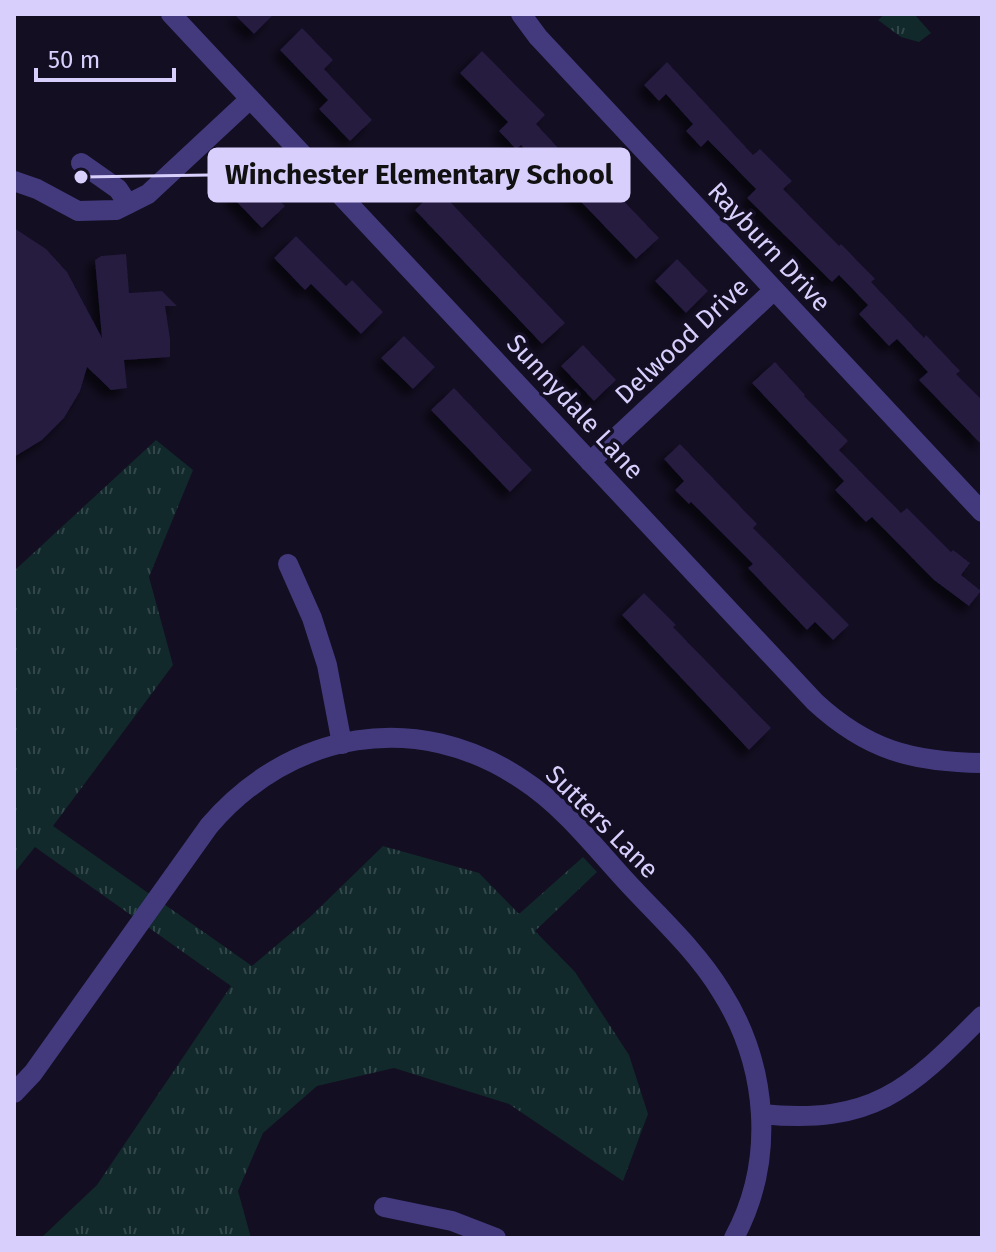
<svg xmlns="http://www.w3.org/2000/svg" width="996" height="1252" font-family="'Fira Sans',sans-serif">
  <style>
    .grass { fill: url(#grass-tufts) }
    .building { fill: #261b41; filter: url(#shadow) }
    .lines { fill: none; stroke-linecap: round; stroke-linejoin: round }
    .minor { stroke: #433a7e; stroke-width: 20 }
    .labels { text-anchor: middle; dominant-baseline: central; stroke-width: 7; stroke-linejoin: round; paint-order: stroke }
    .street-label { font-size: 26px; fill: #d9cffd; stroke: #130e21 }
    .leader { fill: none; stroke: #d9cffd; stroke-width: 3 }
    .callout-dot { fill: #d9cffd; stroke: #130e21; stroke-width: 3 }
    .callout { fill: #d9cffd; stroke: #d9cffd; stroke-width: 3 }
    .callout-label { font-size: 28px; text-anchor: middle; font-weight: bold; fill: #111 }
  </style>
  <defs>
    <pattern id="grass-tufts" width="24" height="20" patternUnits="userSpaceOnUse" patternTransform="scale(2)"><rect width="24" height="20" fill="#11292b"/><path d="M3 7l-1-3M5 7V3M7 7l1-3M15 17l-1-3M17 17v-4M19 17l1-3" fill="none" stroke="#33474b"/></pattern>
    <filter id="shadow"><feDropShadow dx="-7" dy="7" stdDeviation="4" flood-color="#0009"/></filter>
  </defs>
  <rect width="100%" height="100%" fill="#130e21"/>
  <g class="grass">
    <path d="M885,14h29l17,19 -12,9 -18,-5 -23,-17z"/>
    <path d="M156,440l37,30 -44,107 24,88 -120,161 199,140 58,-49 73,-71 96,27 40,41 64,-57 14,15 -62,59 40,41 54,83 19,59 -25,67 -114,-77 -115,-36 -77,18 -54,47 -25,58 13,47h-210l56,-53 134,-199 -196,-139 -21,26v-302z"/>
  </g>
  <g class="building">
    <path d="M234,14h40l-20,20z"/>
    <path d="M302,28l31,32 -9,9 48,51 -22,21 -31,-32 9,-9 -48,-50z"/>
    <path d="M482,51l63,64 -9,9 35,38 8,-8 80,84 -23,21 -97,-101 -3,3 -15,-16 -5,4 -17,-18 9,-9 -48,-49z"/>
    <path d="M667,62l86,93 7,-6 32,32 -9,8 56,57 2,-2 34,35 -4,3 53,56 2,-3 34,36 -4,3 26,26v45l-63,-65 9,-8 -31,-33 -8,7 -30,-32 9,-9 -29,-30 -7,7 -85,-84 9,-9 -48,-49 -7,7 -15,-16 7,-7 -27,-30 -7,7 -15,-16z"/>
    <path d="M253,174l32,32 -23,22 -31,-32z"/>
    <path d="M437,188l128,135 -23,21 -127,-134z"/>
    <path d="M14,228l32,21 21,23 35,66 -7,-78 6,-4 25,-2 3,39 33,-2 15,15h-12l5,33v18l-46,3 3,28 -16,2 -24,-23 -7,24 -16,27 -22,22 -28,17z"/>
    <path d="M296,236l50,50 6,-6 31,32 -22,22 -50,-50 -6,6 -31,-32z"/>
    <path d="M677,259l31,32 -22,22 -31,-32z"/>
    <path d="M404,336l31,31 -22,22 -32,-31z"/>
    <path d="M583,345l33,35 -22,21 -33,-35z"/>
    <path d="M775,362l30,33 -1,1 44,45 -9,9 62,63 6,-5 44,44 2,-2 17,13 -9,12 20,16 -12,15 -35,-26 -62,-63 -6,5 -31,-32 9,-9 -92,-98z"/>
    <path d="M454,388l78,82 -22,22 -79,-82z"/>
    <path d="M680,444l77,80 -4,4 96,97 -16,15 -18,-18 -8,8 -59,-62 5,-4 -62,-62 -2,2 -14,-14 9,-9 -20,-22z"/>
    <path d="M644,593l32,32 -3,2 98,101 -22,22 -127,-135z"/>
  </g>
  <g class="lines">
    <g class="minor">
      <path d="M171,14l644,688c52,48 97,60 167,61"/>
      <path d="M521,14l17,23 444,475"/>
      <path d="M81,163l37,26 10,15"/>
      <path d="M14,181l23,8 41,22 38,-1 32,-16 102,-95"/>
      <path d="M590,462l184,-172"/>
      <path d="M288,564l24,54 15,47 15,79"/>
      <path d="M14,1093l19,-20 176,-247c81,-95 208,-118 314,-46 40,26 71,66 103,101 32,35 70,69 95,110 47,74 55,169 13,247"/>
      <path d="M761,1114c111,11 147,-23 221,-98"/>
      <path d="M384,1207l68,14 44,17"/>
    </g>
  </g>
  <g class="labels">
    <g class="street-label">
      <text transform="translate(769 247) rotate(47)">Rayburn Drive</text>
      <text transform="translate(682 341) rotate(-43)">Delwood Drive</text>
      <text transform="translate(575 407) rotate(47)">Sunnydale Lane</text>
      <text transform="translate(602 822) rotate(45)">Sutters Lane</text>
    </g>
  </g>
  <path class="leader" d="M81 177L209 175"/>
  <circle class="callout-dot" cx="81" cy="177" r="8"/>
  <rect class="callout" x="209" y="149" width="420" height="52" rx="8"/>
  <g class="callout-label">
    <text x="419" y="184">Winchester Elementary School</text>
  </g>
  <rect width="996" height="1252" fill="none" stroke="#d9cffd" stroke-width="32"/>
  <path d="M36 68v12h138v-12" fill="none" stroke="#d9cffd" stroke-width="4"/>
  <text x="48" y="68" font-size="24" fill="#d9cffd" stroke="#130e21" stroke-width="6" paint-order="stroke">50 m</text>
</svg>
